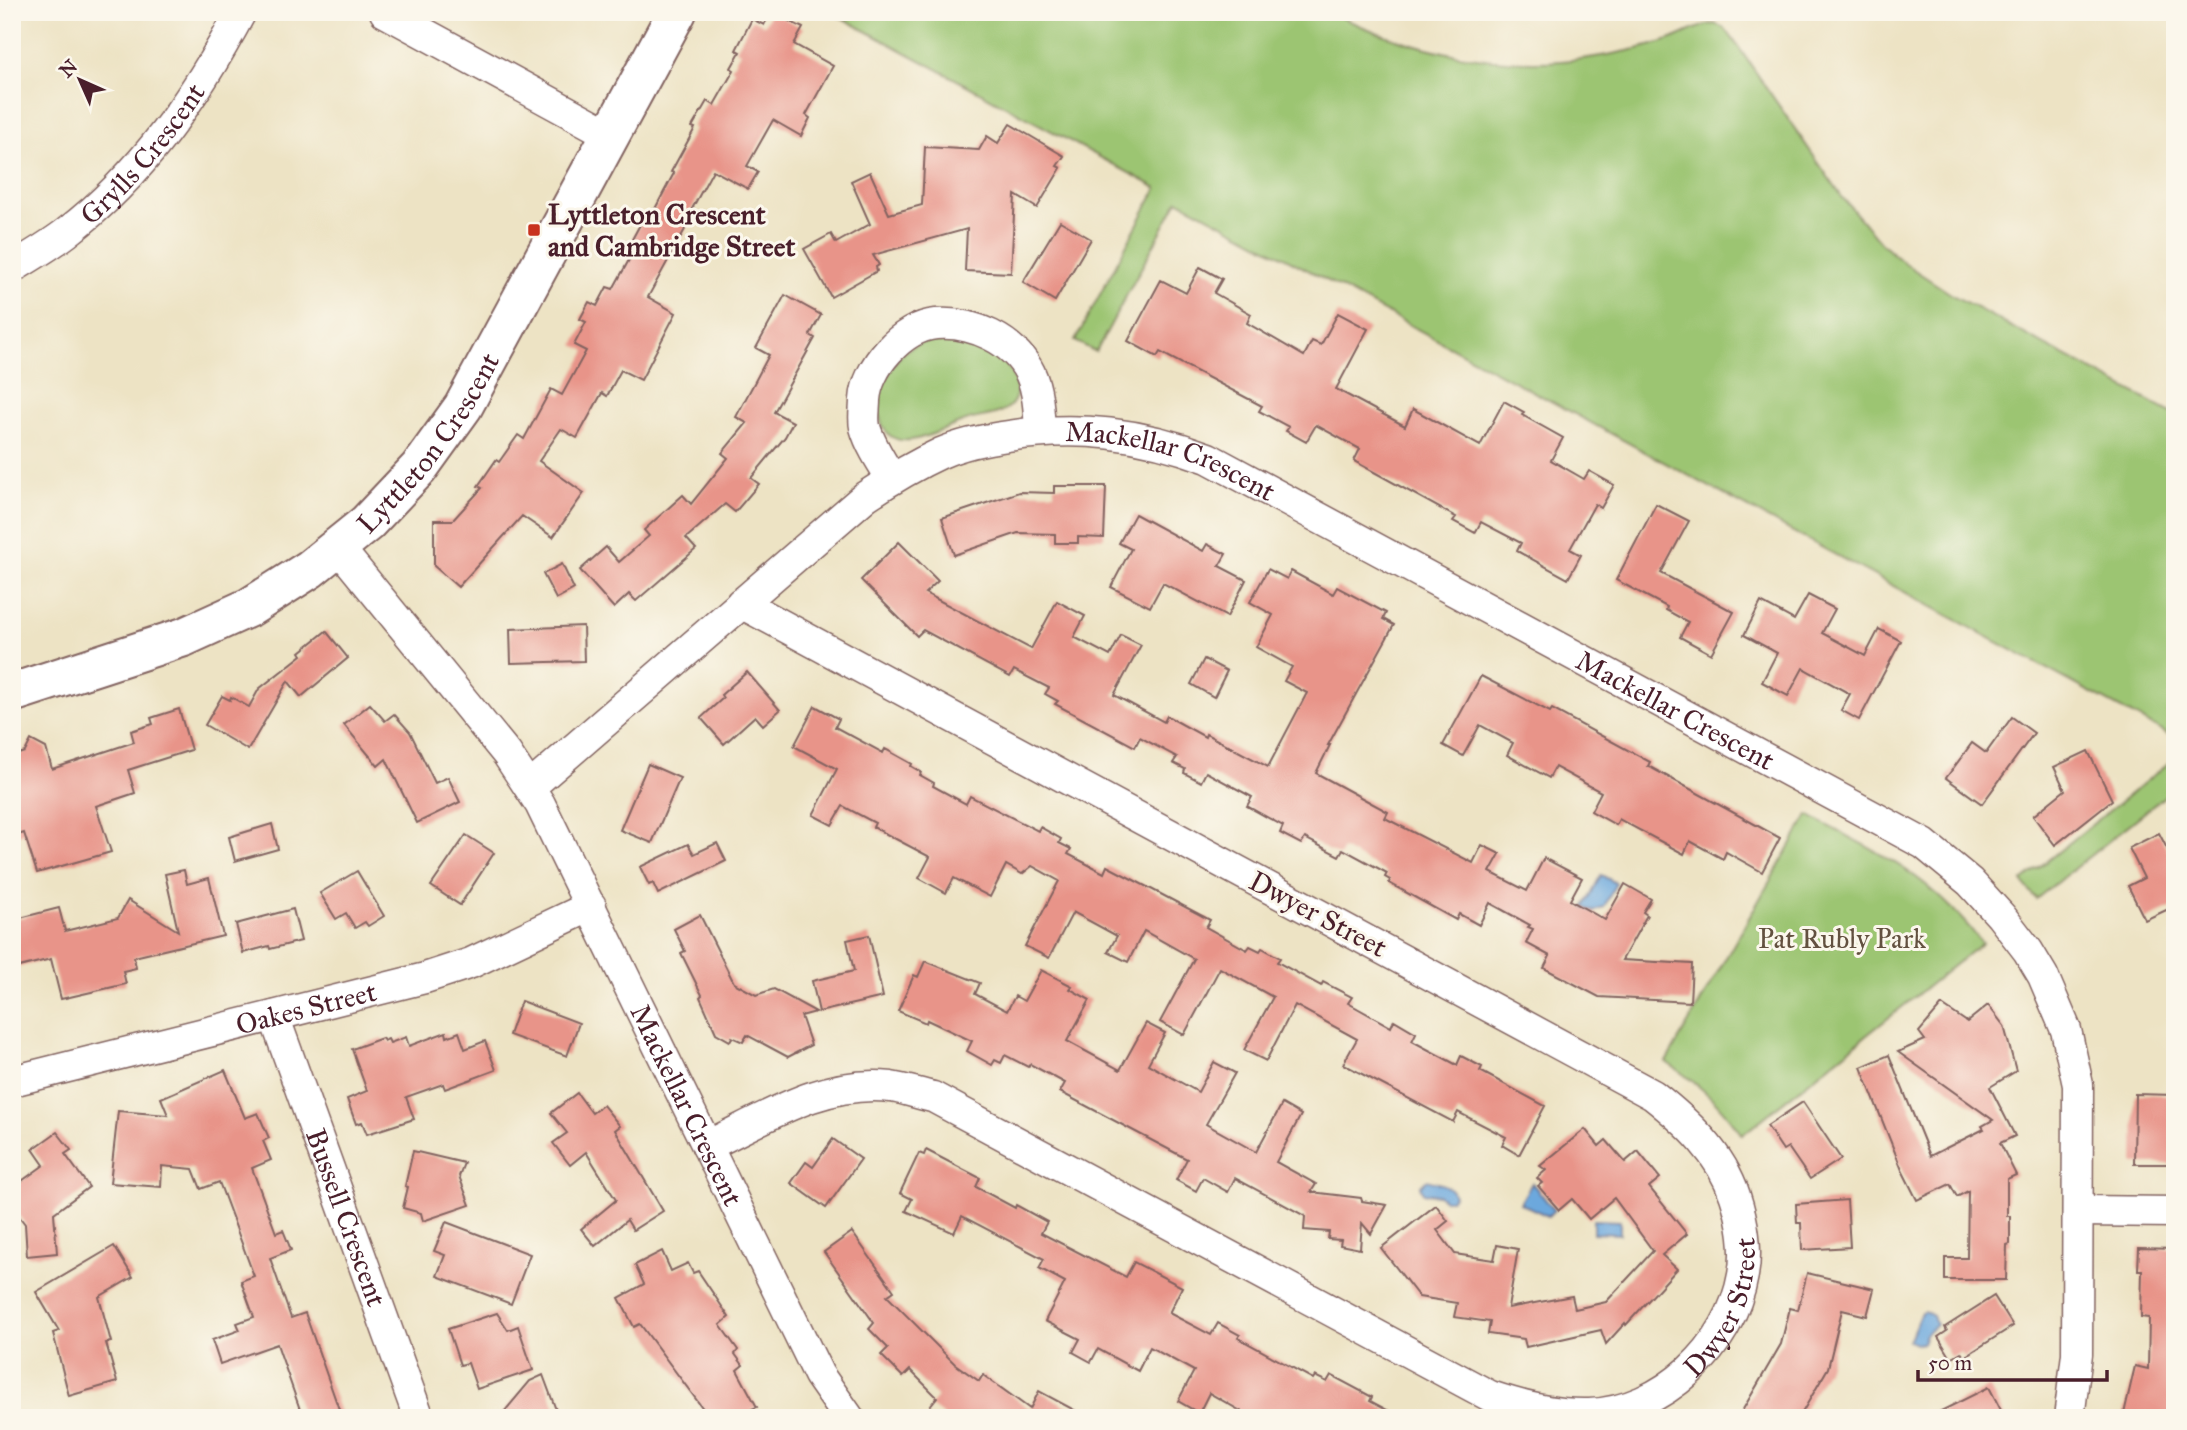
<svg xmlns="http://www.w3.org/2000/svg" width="2187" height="1430" font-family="'IM FELL Great Primer',serif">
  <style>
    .green { fill: #9cc572; stroke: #73724e; stroke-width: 2 }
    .water { fill: #6ca8dd; stroke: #5b6484; stroke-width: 2 }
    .building { fill: #e89489 }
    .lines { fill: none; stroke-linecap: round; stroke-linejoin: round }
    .street-casing { stroke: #836461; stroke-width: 33 }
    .secondary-casing { stroke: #836461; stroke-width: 42 }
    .street { stroke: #fff; stroke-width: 30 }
    .secondary { stroke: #fff; stroke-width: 38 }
    .poi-dot { fill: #c8321e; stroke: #fbf7ec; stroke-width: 2.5 }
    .labels { text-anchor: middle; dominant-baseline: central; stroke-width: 6; stroke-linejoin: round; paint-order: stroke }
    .street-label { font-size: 28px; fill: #4a1f2b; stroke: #fbf7ec }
    .poi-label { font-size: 28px; font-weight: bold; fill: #4a1f2b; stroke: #fbf7ec; text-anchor: start }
    .park-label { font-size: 28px; fill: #635140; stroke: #fbf7ec }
  </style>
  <rect width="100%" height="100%" fill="#fbf7ec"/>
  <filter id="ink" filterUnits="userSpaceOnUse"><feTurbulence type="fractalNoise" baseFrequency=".0143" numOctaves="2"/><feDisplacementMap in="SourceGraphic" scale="14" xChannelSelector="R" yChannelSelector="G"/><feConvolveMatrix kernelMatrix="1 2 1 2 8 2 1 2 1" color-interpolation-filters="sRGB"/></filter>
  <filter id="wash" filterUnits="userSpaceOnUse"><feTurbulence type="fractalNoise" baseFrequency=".00686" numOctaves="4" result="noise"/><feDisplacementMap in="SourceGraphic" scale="28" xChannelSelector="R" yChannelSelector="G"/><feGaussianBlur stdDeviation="1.57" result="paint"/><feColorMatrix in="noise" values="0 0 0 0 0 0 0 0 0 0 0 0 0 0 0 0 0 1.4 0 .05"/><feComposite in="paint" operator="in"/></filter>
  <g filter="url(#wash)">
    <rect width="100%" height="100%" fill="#ede3c4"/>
    <g class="green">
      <path d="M831,12h499c82,40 174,60 265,45 25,-4 50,-9 74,-17 13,-4 31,-16 45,-16 6,1 10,4 14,8l114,165 39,46 23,20 50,33 221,119v323l-997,-538 -82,152 -21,-11 82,-153z"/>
      <path d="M943,334c28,6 51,8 67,36 6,11 10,25 1,35 -10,11 -31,11 -45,16 -24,7 -71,38 -84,3 -5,-11 -5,-25 0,-36 17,-39 22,-39 61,-54z"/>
      <path d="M2175,758v30l-139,111 -14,-18z"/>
      <path d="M1808,815c39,22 82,41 117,69 22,17 40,37 57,59l-240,192c-23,-33 -43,-51 -76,-73z"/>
    </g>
    <g class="water">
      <path d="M1601,875l15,8 -12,24 -10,5 -10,-5z"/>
      <path d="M1426,1180c11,3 25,4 28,16l-3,4h-7l-6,-5 -15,-2 -3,-7z"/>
      <path d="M1532,1183l22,27 -6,6 -28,-13z"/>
      <path d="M1593,1220l27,1v13l-27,-1z"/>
      <path d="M1924,1311l9,5 3,9 -11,9 -3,9 -6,1 -7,-3 12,-29z"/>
    </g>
    <g id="blocks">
      <g class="building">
        <path d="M771,12l32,16 -9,16 39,22 -27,49 4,3 -9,18 -28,-16 -26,46 11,6 -10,17 -35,-19 -27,50 3,2 -41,75 28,16 -35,67 -20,-10 -14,26 -5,-3 -25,45 -16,-9 -22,32 45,32 -31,44 -31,-21 -64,71 -24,-21v-46h19l29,-32 -4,-2 18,-26 3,2 19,-27 6,4 27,-50 11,6 24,-44 -12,-6 12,-23 -6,-3 9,-17 8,4 10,-19 6,2 22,-40 -6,-4 14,-26 5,3 26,-49 -3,-1 24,-44 -3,-1 15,-26 7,4 20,-35 -3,-2 9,-16 -4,-2 16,-31 12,6z"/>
        <path d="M1010,124l54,32 -7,10 4,2 -24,40 -22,-13 -4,78 -46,-2 2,-42 -94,26 6,10 -3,2 1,4 -46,26 -27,-48 27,-15 5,9 34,-19 -19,-43 19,-9 19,42 33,-9 3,-58 54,3 8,-14 11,7z"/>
        <path d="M1060,221l31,18 -36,62 -32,-19z"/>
        <path d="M1200,267l22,12 -8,14 37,21 -4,9 57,33 8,-15 9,4 17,-32 30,16 -32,60 69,37 8,-17 67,37 24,-45 20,11 -2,3 41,23 -12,22 33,19 5,-8 25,14 -13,23 -6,-4 -25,45 11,6 -13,24 -51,-28 4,-8 -40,-21 -6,11 -22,-12 3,-4 -102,-56 6,-12 -44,-24 -10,17 -20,-11 3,-4 -30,-16 3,-5 -102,-54 -3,5 -29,-16 33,-61 25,13z"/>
        <path d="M785,295l36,20 -11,20 5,3 -41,74 19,10 -8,15 -34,41 8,6 -24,28 -10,-8 -39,34 10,11 -60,52 -7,-7 -15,14 -34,-38 26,-23 13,15 30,-26 -5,-6 39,-35 8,9 37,-46 -6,-5 25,-30 -11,-6 33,-62 -13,-7z"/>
        <path d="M1054,486h52l-2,52 -26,-1v6h-23v-9l-37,-1 -64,22 -12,-37 77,-26 35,1z"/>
        <path d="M1656,504l33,17 -28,52 73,39 -23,42 -31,-17 8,-15 -22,-12 1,-3 -51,-27z"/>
        <path d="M1135,514l68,37 4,-7 19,10 -7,12 27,14 -19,37 -64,-34 -13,24 -39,-20 20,-38 -12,-6z"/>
        <path d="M899,542l39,39 -13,12 106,56 26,-48 28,15 -11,21 36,19 11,-21 20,10 -27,50 50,27 3,-6 38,21 1,-3 62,33 39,-74 -23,-12 8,-14 -36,-20 17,-32 -23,-13 18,-33 19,10 4,-8 42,23 4,-7 49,26 -3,6 11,6 -66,120h2l-14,28 72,39 -3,6 88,45 9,-18 18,9 -10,18 37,19 17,-33 38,20 -12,22 35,20 20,-36 26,15 -8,13 4,3 -25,45 70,4 -2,38 -91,-5 -55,-29 6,-12 -24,-13 7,-14 -5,-2 2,-2 -40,-22 -11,22 -20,-11 -3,6 -67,-37 1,-3 -5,-3 2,-4 -44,-24 -4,7 -34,-18 -4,6 -21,-11 3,-7 -36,-20 5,-9 -46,-25 -5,10 -17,-9 1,-4 -12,-6 4,-6 -37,-20 -5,10 -80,-43 3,-3 -13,-7 4,-6 -35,-18 -4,7 -87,-47 -6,6 -56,-56z"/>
        <path d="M562,564l12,25 -18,10 -13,-25z"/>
        <path d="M1808,595l27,14 -13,24 43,23 14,-27 22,12 -42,79 -18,-10 9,-16 -47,-26 -15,28 -26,-14 15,-29 -33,-18 17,-33 33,18z"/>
        <path d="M583,626l1,35 -73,2 -1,-34z"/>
        <path d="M326,631l22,27 -47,39 -13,-16 -40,69 -43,-25 17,-29 8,4 1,-3 18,10 10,-18 43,-34 -2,-3z"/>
        <path d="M1204,659l23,12 -13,26 -23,-13z"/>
        <path d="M747,672l33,38 -17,15 -8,-9 -31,28 -23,-26 22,-20 -2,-3z"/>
        <path d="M1481,676l69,36 2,-3 98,53 -2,4 132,72 -18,34 -36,-20 -3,7 -33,-18 -6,13 -65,-35 -3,6 -25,-14 10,-19 -46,-25 -6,11 -42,-23 6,-12 -33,-18 -17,31 -20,-11z"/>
        <path d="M370,704l15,17 9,-7 16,18 25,51 13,-6 12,25 -43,21 -31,-64 -8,7 -34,-41z"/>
        <path d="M815,706l24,13 -4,8 48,26 2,-4 27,15 -1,2 10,6 -1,3 14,8 -1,3 33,18 4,-8 68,35 2,-4 21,12 -2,4 12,6 -3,5 36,19 3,-7 46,24 57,30 -4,7 41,23 3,-4 10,5 2,-3 18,10 -3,4 44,24 2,-4 29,15 -4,6 43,24 3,-7 22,13 -4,8 45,24 4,-9 21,11 -2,4 65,35 -26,49 -17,-10 4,-8 -48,-25 -5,10 -110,-58 14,-25 -62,-34 -29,56 -22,-11 29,-53 -53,-29 -36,67 -24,-13 34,-63 -50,-28 -16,31 -20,-10 9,-16 -44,-24 -24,46 -24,-12 34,-65 -27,-15 -10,8 -16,-9 -16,32 -36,-19 -8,15 -27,-15 11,-21 -57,-30 2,-4 -32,-17 -11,19 -19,-10 24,-46 -43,-23z"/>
        <path d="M179,709l12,41 -63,20 7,23 -39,13 15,46 -74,21 -13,-40 -12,4v-81l13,-4 6,-12 15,8 6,21 82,-27 -3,-11 22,-7 -2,-6z"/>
        <path d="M2012,717l22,16 -52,71 -36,-26 26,-35 14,10z"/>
        <path d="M2088,751l24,49 -57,45 -22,-29 32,-26 -11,-23z"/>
        <path d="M648,764l32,14 -28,65 -32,-13z"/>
        <path d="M272,824l6,25 -43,12 -6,-24z"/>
        <path d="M2159,833l16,31v42l-30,14 -17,-34 16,-8 -15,-30z"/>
        <path d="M466,835l28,18 -34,52 -29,-19z"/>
        <path d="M717,843l9,18 -68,33 -5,-11 -4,2 -9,-18 48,-23 6,10z"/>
        <path d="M184,870l3,14 22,-6 14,58 -89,21 2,11 -13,3 3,13 -65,15 -10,-40 -36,9 -3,-11v-37l47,-12 6,23 53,-13 10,-18 50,31 -13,-57z"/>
        <path d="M357,871l27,45 -16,10 -3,-4 -10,6 -9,-15 -10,6 -16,-26z"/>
        <path d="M293,909l8,32 -31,8 -1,-3 -26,7 -7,-29z"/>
        <path d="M700,915l34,68 22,12 18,-6 42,23 -15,4 10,29 -23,12 -41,-22 -4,7 -11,-5 -2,4 -14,-8 -16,-36 2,-2 -21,-42 4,-2 -11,-22z"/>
        <path d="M869,935l14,62 -64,15 -7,-31 42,-10 -7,-31z"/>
        <path d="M925,961l55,22 -5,11 32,17 8,-15 9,5 17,-31 31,16 -2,3 20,11 -23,41 53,29 26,-47 19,10 -17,31 50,28 16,-30 21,11 -29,51 50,28 26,-48 19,11 -25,47 40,22 -5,8 50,6 1,3 25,4 -16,29 -9,-11 -2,26 -20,-4 1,-5 -13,-1 1,-7 -25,-2 1,-14 -70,-38 -7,14 -25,-14 -7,13 -20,-11 11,-21 -127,-67 5,-9 -35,-19 -2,3 -23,-12 -4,8 -6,-3 -3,5 -25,-14 5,-10 -45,-21 -1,3 -28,-12 16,-36 4,2z"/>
        <path d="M521,1001l58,22 -12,33 -58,-21z"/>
        <path d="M1942,1005l25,17 21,-17 16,21 12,45 -26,16 25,49 -15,7 16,32 -9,4v37h3v28l-3,1 -1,35h-61v-22h22l1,-67 -11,6 -7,-13 -33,16 -15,-30 -41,-103 28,-12 41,101 54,-27 -2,-3 11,-6 -95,-68 27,-12 -6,-8z"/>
        <path d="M446,1032l1,5 12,-5 6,17 20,-8 11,29 -51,19 -2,-5 -37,13 8,22 -47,15 -5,-12 -6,2 -9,-25 20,-8 -15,-42 30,-11 2,3 4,-2 2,4 16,-6 3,9z"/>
        <path d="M225,1070l20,48 13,-5 11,25 -6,3 8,19 -19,8 24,65 7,-3 8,20 -21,8 21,60 14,-5 37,105h-39l-26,-74 -57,20 -8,-24 28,-10 -3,-7 17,-6 -13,-36 13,-5 -35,-94 -18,7 -8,-20 -31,-3 -1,21 -51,-4 8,-72 50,4 -7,-17z"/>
        <path d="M577,1093l15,20 11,-8 17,21 -5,4 48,81 -30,19 -6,-10 -32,26 -14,-17 35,-29 -30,-48 -16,13 -17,-22 14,-10 -16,-20z"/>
        <path d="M2135,1094l40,1v69h-41z"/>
        <path d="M1803,1102l38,57 -31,20 -22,-32 -5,3 -16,-24z"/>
        <path d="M1585,1129l14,17 7,-6 19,22 13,-11 22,27 -11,9 38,47 -25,21 15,14 -51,56 -1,-2 -19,21 -5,-14 -75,17 -2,-8 -36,-5 2,-12 -36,-5 3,-14 -38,-6 -38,-49 55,-43 12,16 -11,9 18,24 39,6 3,-15 21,4 -10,59 64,-12 3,13 31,-7 47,-51 -39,-53 -25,21 -17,-20 -13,11 -21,-24 4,-3 -5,-5 9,-8 -6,-4z"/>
        <path d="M57,1132l14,18 -6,4 24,33 -35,26 3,40 -30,3 -2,-32 -13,-17v-19l32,-23 -11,-16z"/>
        <path d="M833,1139l28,20 -35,49 -35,-25 15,-21 7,5z"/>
        <path d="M926,1150l54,28 -4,9 39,21 1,-3 31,17 -6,11 85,44 8,-15 48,25 -13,26 42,22 7,-12 22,12 -2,3 75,41 2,-3 12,6 4,-7 41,22 -2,4 32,17h-149l-44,-25 -10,20 -21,-12 16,-30 -44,-24 -12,24 -40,-22 -7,13 -18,-10 7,-13 -35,-18 20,-39 -26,-14 5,-9 -82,-43 -8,17 -48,-22 6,-12 -12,-6 19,-40 5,2z"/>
        <path d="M413,1151l51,12 -5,13 11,29 -47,16 -2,-8 -18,-5 5,-21 -3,-1z"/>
        <path d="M1847,1200l3,47 -48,3 -1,-27h-4l-1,-19z"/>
        <path d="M446,1222l84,32 -19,50 -74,-28 8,-21 -11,-4z"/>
        <path d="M852,1232l42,59 -7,5 68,68 24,17 4,-6 47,34 9,-18 50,27h-143l-16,-12 7,-9 -27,-27 -7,7 -22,-22 7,-7 -19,-19 5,-6 -50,-71z"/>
        <path d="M114,1246l19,31 -34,20 12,45 -5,1 11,39 -48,14 -16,-63 6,-2 -23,-39z"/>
        <path d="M2139,1248l36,1v169h-52l12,-52 13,3 1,-51 -8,-1 1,-47h-4z"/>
        <path d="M662,1251l9,20 17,-8 5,10 5,-2 31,46 -9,8 18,25 -3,4 8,11 -6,5 20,37 -5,2 5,9h-47l-70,-94 -6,3 -15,-29 25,-14 -9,-19z"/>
        <path d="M1807,1273l67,16 -7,27 -25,-6 -14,58 -29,50h-61l43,-74 9,-36 8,2z"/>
        <path d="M1994,1296l19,30 -49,31 -3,-5 -10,6 -13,-21 9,-6 -2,-4z"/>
        <path d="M497,1313l11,17 10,-4 15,44 -56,19 -9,-26 -8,2 -12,-36z"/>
        <path d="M543,1375l16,43h-60l31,-37z"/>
        <path d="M1989,1387l16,31h-78z"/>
      </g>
    </g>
  </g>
  <g filter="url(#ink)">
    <use href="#blocks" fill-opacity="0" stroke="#836461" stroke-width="2"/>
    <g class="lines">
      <defs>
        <g id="street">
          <path d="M385,12l226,123"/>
          <path id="s1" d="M12,268c18,-11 37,-22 54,-35 76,-58 130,-137 175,-221"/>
          <path d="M892,479c-10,-16 -22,-34 -27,-52 -2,-8 0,-18 0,-27 2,-33 37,-73 71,-76 36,-3 78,16 94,49 8,17 9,39 10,58"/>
          <path id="s2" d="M338,547l169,207 33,50 279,571 30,43"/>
          <path id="s3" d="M530,787l336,-291c24,-16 49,-31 75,-43 21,-9 45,-14 67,-17 70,-11 134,-3 200,22l716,386 46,38 31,34 27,35 15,25 23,54 12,55 -1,269 -8,64"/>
          <path id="s4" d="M274,1016l145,402"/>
          <path id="s5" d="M12,1081l413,-103 46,-15 120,-57"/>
          <path id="s6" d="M707,1146c58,-28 117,-67 184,-59 14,2 28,7 42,10l557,299c33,11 64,19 99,18 73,-2 142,-67 154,-139 5,-25 0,-55 -8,-79 -14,-43 -48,-74 -82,-101l-912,-492"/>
          <path d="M2079,1211l96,1"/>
        </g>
        <g id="secondary">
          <path id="s7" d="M12,693l172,-56 66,-30 60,-38 57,-46 52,-55 44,-61 214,-395"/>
        </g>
      </defs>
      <use href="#street" class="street-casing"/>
      <use href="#secondary" class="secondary-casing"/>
      <use href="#street" class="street"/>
      <use href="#secondary" class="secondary"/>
    </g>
  </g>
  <rect class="poi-dot" x="527" y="223" width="14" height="14" rx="3.5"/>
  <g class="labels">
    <g class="street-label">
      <text stroke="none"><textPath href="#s1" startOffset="175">Grylls Crescent</textPath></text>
      <text stroke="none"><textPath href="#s7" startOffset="499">Lyttleton Crescent</textPath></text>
      <text stroke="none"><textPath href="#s3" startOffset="768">Mackellar Crescent</textPath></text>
      <text stroke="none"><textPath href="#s3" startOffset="1335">Mackellar Crescent</textPath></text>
      <text transform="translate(1318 914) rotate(28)">Dwyer Street</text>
      <text stroke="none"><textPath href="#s5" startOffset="303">Oakes Street</textPath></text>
      <text stroke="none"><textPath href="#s2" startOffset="662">Mackellar Crescent</textPath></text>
      <text stroke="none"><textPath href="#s4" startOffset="214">Bussell Crescent</textPath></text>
      <text stroke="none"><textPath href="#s6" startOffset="1158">Dwyer Street</textPath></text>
    </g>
    <g class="poi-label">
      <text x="548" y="214">Lyttleton Crescent<tspan x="548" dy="32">and Cambridge Street</tspan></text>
    </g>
    <g class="park-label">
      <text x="1842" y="938">Pat Rubly Park</text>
    </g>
  </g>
  <rect width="2187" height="1430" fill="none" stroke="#fbf7ec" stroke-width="42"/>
  <g transform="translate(80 80) rotate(315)" stroke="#fbf7ec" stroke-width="5" paint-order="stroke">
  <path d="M0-5L12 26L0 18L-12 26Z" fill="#4a1f2b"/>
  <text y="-10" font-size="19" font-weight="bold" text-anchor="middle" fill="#4a1f2b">N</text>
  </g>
  <path d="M1918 1370v10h189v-10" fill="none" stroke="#4a1f2b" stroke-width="3.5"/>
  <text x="1928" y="1370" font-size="21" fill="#4a1f2b" stroke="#fbf7ec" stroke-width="5" paint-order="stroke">50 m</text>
</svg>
